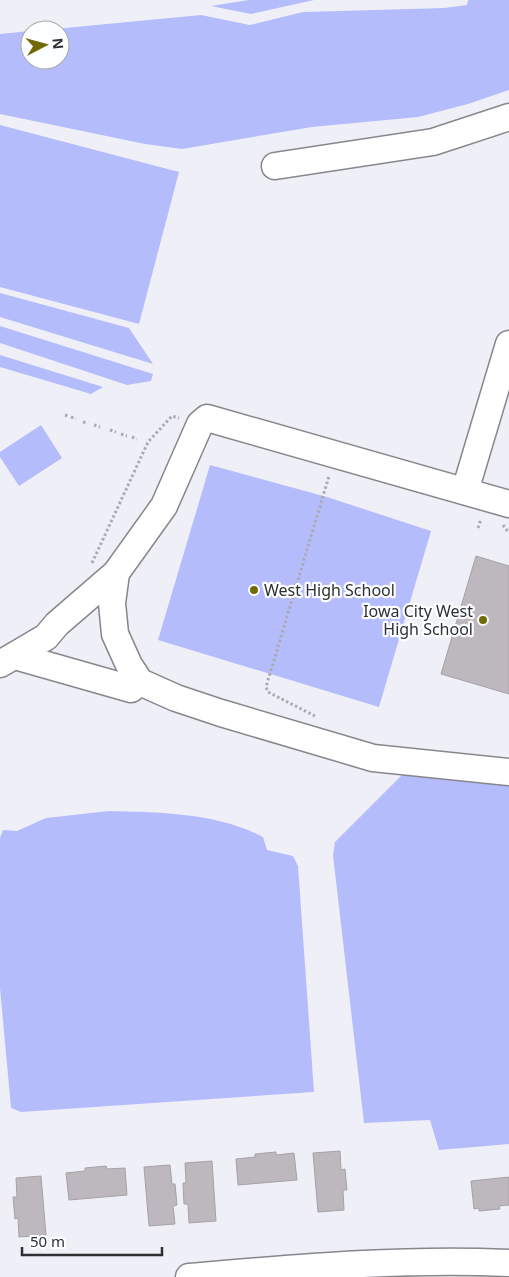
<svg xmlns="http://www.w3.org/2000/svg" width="509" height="1277" font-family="'Noto Sans',sans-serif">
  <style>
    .green { fill: #b5bcfb }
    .building { fill: #bdb8be; stroke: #a6a1a6 }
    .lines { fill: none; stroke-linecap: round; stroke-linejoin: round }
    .minor-casing { stroke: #86878d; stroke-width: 29 }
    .path { stroke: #aaabb0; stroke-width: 3; stroke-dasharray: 2.5 2.5; stroke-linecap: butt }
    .minor { stroke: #fff; stroke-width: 26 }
    .poi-dot { fill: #6f6a04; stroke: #fdfeff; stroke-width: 2 }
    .labels { text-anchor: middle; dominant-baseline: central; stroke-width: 4.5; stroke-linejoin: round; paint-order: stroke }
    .poi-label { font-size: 16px; fill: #2e2f31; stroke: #fdfeff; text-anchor: start }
  </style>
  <rect width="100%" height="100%" fill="#eff0f7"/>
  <g class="green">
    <path d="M249,0h65l-63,14 -40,-8z"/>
    <path d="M468,0h41v90l-41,14 -50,13 -106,10 -130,22 -37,-5 -145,-30v-80l30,-3v29h30v-30h-16l157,-15 49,10 53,-13 141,-4 23,-3z"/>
    <path d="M0,125l179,47 -40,152 -139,-37z"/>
    <path d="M0,293l129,35 24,36 -153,-47z"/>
    <path d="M0,326l153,48 -2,7 -24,4 -127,-42z"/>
    <path d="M0,355l103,32 -12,7 -91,-27z"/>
    <path d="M41,425l21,33 -43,28 -19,-29v-5z"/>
    <path d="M210,465l117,32 104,34 -52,176 -221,-67z"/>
    <path d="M404,773l105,10v361l-70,6 -9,-30 -66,3 -31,-268 2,-13z"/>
    <path d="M109,811c49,1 109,2 154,26l4,13 26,6 5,10 16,226 -293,20 -10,-4 -11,-120v-150l3,-8 14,1 29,-13z"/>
  </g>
  <g class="building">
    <path d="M476,556l33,10v128l-68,-20z"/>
    <path d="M340,1151l1,19 4,-1 2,21h-4l1,20 -26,2 -5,-59z"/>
    <path d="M276,1152v3l18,-2 3,27 -59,5 -2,-26 19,-2v-3z"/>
    <path d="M212,1161l4,60 -27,2 -1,-19h-4l-1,-21h3l-1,-20z"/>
    <path d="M170,1165l2,19h3l2,21 -4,1 2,18 -26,2 -5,-59z"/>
    <path d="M106,1166l1,3 18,-1 2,27 -58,5 -3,-27 19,-2v-3z"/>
    <path d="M41,1176l5,59 -27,2 -1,-19 -3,1 -2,-22h4l-1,-19z"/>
    <path d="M509,1177v28l-10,1 1,3 -21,2v-3l-5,1 -3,-28z"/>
  </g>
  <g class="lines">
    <defs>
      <g id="minor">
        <path d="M275,166l158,-24 76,-25"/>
        <path d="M465,491l44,-147"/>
        <path d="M116,573l-4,30 3,31 14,31 11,17 36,16 45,15 152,45 136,14"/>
        <path d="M15,656l116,33 9,-7"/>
        <path d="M0,664l46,-27 11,-13 59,-51 48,-67 36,-82 7,-6 302,86"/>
        <path d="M189,1277c106,-9 213,-19 320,-14"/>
      </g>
    </defs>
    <use href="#minor" class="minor-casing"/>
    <g class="path">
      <path d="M65,415l3,1"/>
      <path d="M71,417l5,2"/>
      <path d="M83,422l5,1"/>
      <path d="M94,425l6,2"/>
      <path d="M110,430l6,2"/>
      <path d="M121,434l6,2"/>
      <path d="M132,437l5,2"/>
      <path d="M503,525l6,8"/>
      <path d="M478,528l3,-9"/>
      <path d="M92,563l56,-121 24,-26 7,2"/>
      <path d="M315,716l-47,-24 -2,-5 63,-211"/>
    </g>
    <use href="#minor" class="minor"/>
  </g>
  <g class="poi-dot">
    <circle cx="254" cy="590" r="5"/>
    <circle cx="483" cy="620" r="5"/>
  </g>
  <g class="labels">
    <g class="poi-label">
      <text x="264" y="590">West High School</text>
      <text x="473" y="611" text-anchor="end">Iowa City West<tspan x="473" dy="18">High School</tspan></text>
    </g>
  </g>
  <g transform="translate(45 45) rotate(84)"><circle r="24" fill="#fdfeff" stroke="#aaabad"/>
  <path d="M0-4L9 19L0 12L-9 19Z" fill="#6f6a04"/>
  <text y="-8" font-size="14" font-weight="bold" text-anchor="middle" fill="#2e2f31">N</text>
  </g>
  <path d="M22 1247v8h140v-8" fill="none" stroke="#2e2f31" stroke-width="2.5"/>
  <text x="30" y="1247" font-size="15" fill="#2e2f31" stroke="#fdfeff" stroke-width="4" paint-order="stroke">50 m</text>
</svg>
